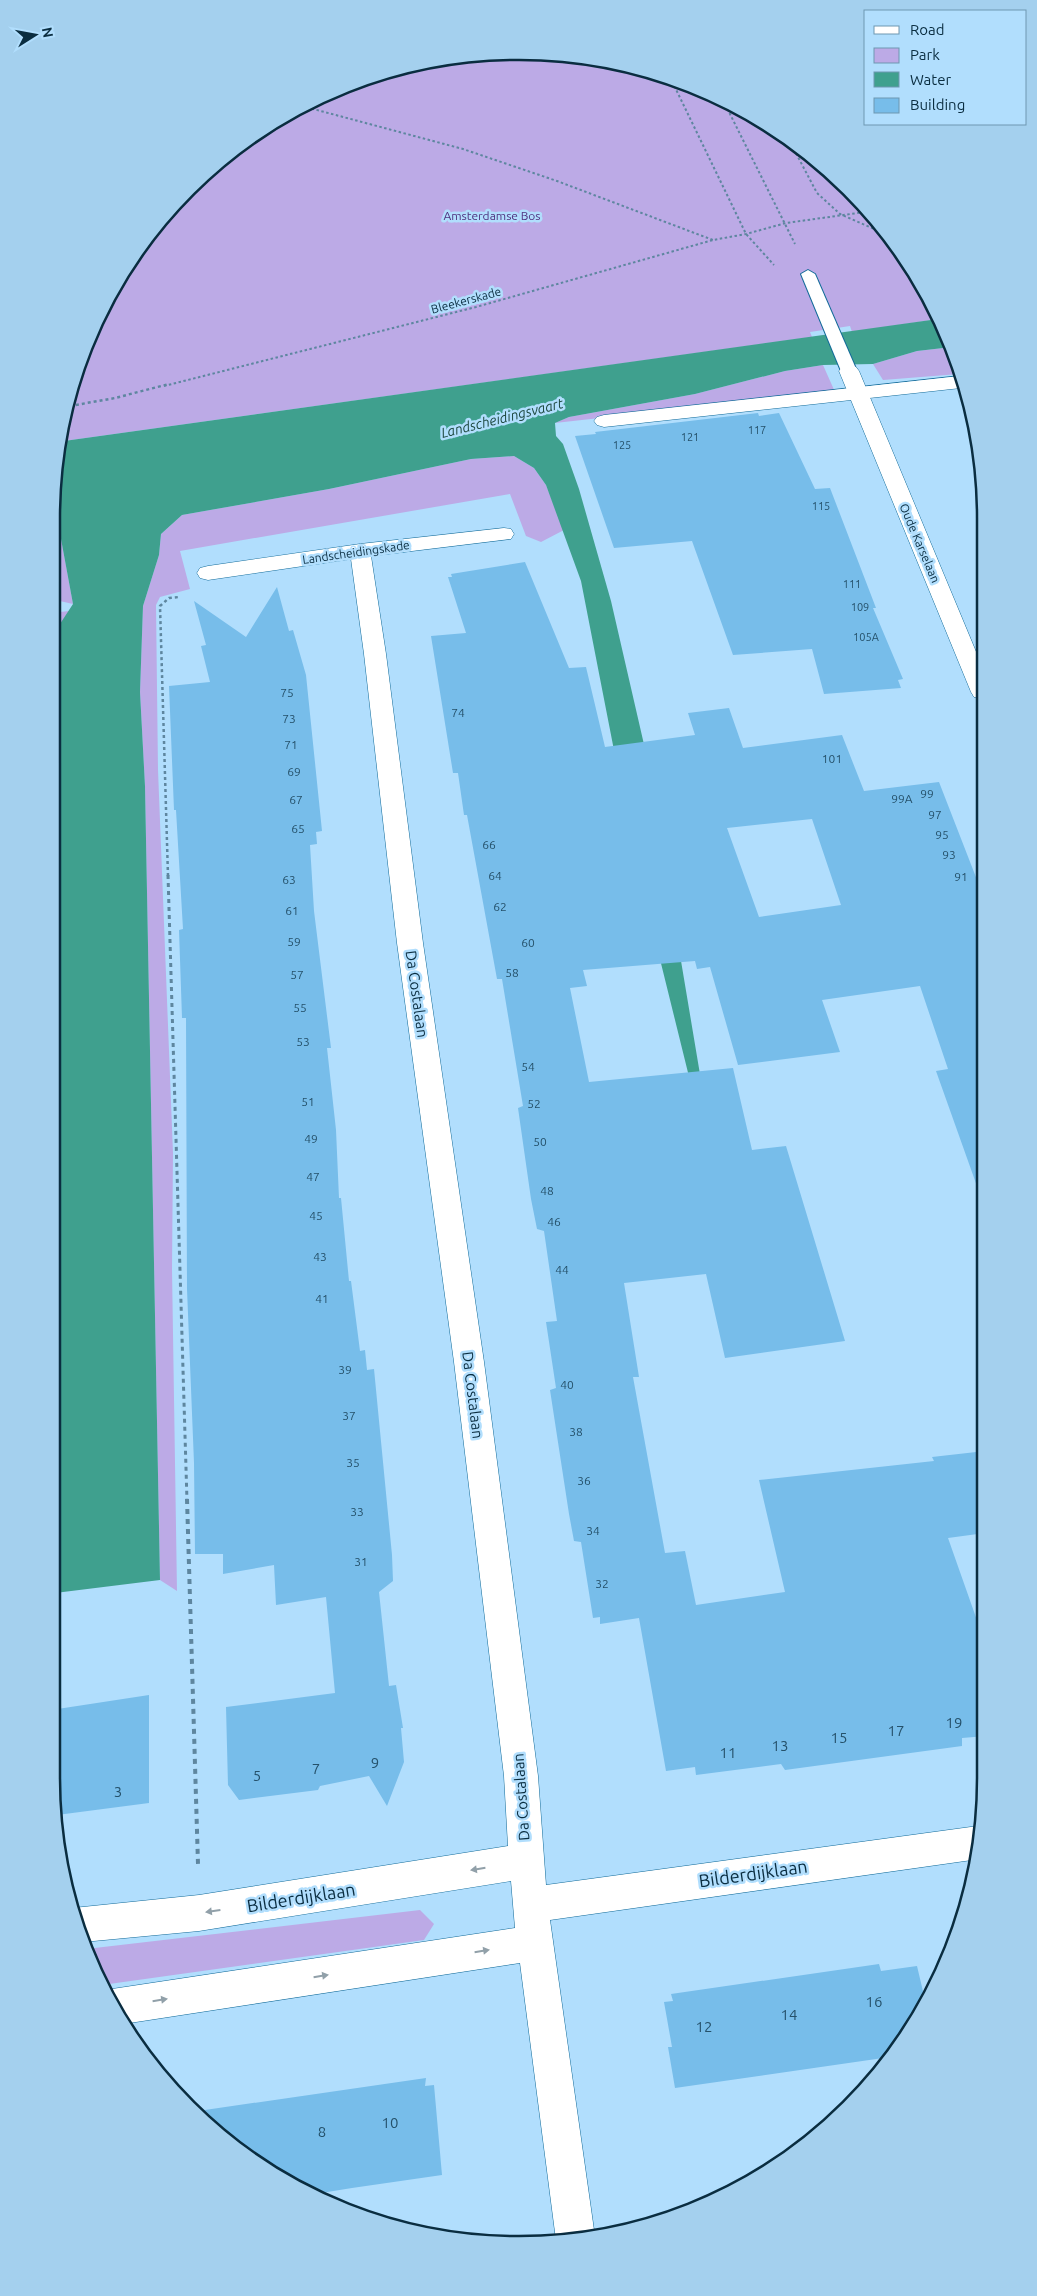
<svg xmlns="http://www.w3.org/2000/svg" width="1037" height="2296" font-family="Ubuntu,sans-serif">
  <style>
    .green { fill: #bcaae6 }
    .water { fill: #3fa08e }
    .building { fill: #77bdea; fill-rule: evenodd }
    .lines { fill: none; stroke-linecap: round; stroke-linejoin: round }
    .service-casing { stroke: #126b99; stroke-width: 2 }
    .pedestrian-casing { stroke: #126b99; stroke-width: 1 }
    .minor-casing { stroke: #126b99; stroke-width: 1 }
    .path-far3 { stroke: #5e869f; stroke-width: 2; stroke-dasharray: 2.5 2.5; stroke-linecap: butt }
    .path-far2 { stroke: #5e869f; stroke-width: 2.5; stroke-dasharray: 3 3; stroke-linecap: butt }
    .path-far1 { stroke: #5e869f; stroke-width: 3; stroke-dasharray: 4 4; stroke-linecap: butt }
    .path { stroke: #5e869f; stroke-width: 4; stroke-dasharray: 5 5; stroke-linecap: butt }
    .service { fill: #fff; fill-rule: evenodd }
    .pedestrian { fill: #fff; fill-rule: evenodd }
    .minor { fill: #fff; fill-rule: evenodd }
    .oneway { fill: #91a0a9 }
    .labels { text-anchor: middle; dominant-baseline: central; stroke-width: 5; stroke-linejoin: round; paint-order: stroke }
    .far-number-label { font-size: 11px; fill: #25516a }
    .far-park-label { font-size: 12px; fill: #4f317e; stroke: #b1defd }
    .far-street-label { font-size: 12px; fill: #0a2d40; stroke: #b1defd }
    .number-label { font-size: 12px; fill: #25516a }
    .far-water-label { font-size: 14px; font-style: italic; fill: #204a42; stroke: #b1defd }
    .street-label { font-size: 15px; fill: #0a2d40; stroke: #b1defd }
    .near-number-label { font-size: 15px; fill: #25516a }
    .near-street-label { font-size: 18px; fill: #0a2d40; stroke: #b1defd }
    .rim { fill: none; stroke: #0a2d40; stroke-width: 2.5 }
  </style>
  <rect width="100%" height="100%" fill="#b1defd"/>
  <g class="green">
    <path d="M488,52l92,3 89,21 109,54 111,104 49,85 -86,13 -2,-6 -40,6 2,5 -748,104 12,-73 38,-83 53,-75 67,-62 78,-49 86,-32z"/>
    <path d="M952,347l7,27 -76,6 -10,-16 44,-13z"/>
    <path d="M823,365l12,27 -280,31 14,-6 126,-23 90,-23z"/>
    <path d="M514,456l20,12 12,17 18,45 -23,12 -15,-6 -16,-42 -330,57 10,38 -30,8 -4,8 2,165 15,383 -1,116 5,322 -17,-11 -15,-794 -5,-94 3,-86 16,-51 2,-21 21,-19 147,-26 142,-30z"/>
    <path d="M51,535l10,4 12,65 -22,-5z"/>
    <path d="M69,611l-13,20 1,74 -6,68v-160z"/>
    <path d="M420,1910l14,14 -10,16 -322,45 -16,-36z"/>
  </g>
  <path class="water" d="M938,319l14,28 -35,4 -44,13 -50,1 -38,6 -90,23 -126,23 -14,6 1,13 7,8 16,45 32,112 49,213 18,129 32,191 6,52 -81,-328 -54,-277 -35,-96 -12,-17 -20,-12 -43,3 -142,30 -147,26 -21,19 -2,21 -16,51 -3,86 5,94 15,794 -105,13 -4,-9v-811l6,-68 -1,-75 17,-26 -12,-65 -10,-8v-13l13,-77z"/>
  <g class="building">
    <path d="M758,413l1,3 20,-3 36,76 15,-1 46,120h-3l30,71 -5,1 3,8 -77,6 -12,-45 -79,6 -41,-114 -78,7 -39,-112 21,-2 -1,-2z"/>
    <path d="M525,562l44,106 17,-1 19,80 90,-12 -7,-22 41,-5 14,40 99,-13 22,56 75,-9 40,103 4,13 1,290 -6,1 -42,-118 12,-2 -28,-83 -98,14 18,52 -102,13 -28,-98 -13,2 -2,-8 -112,9 4,16 -17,2 19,94 144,-14 19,82 34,-4 59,195 -120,17 -19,-84 -82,9 15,94h-6l32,176 20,-2 11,54 89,-13 -26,-112 175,-19 -2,-4 53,-6v82l-37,5 31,88 6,23 1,87 -24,2v8l-177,24 -4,-6 -85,11 -1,-8 -29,4 -27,-153 -39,6v-7l-7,1 -12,-76 -7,-1 -5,-27 -19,-124 6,-2 -10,-66 11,-1 -13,-90 -7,-2 -6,-30 -13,-91 5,-2 -21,-127h-5l-30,-164h-3l-6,-42h-5l-22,-137 35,-3 -18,-56h4l-1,-3zM812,819l29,86 -82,12 -32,-89z"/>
    <path d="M277,587l12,44 4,-1 13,45 16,156 -6,1 1,12 -7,1 4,66 17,137h-4l9,82 3,68h2l8,83h2l9,70 5,-1 2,20 7,-1 18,186 1,26 -14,11 10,94 7,-1 7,43h-2l3,34 -17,44 -18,-30 -49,10 -2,4 -79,10 -11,-15 -2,-78 109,-14 -9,-96 -50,8 -2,-40 -51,9v-20h-28l-1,-91 -7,-174 -1,-271h-4l-3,-88 4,-1 -7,-119h-2l-5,-124 41,-4 -9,-36 5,-1 -12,-44 52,36z"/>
    <path d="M149,1695v108l-92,12 -6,-37v-68z"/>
    <path d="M879,1964l2,7 36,-5 9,38 -36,53 -215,31 -7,-41h4l-8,-45 9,-1 -2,-7z"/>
    <path d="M426,2078l-1,8 9,-1 8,90 -90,13 -37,6 -30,-12 -87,-71z"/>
  </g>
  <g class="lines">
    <defs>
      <path id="service" d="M808,270l7,4 42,97 -2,3h-12l-2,-3 -40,-97z"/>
      <path id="pedestrian" d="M960,376l3,11 -2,1 -357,39 -7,-2 -3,-4 3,-4 7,-2z"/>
      <g id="minor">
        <path d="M849,365l7,2 3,4 123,295v33l-8,-2 -3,-5 -132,-321 3,-4z"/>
        <path d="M504,528l7,1 3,5 -3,5 -140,17 15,98 37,289 61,419 54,414 8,109 432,-59 -6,34 -422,60 45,317 -15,4 -24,-1 -36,-277 -397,61 -9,-13 -9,-19 7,-3 403,-61 -4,-47 -312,50 -116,11 -7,-14 -3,-20 126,-13 309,-49 -4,-70 -50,-414 -57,-419 -33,-289 -13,-95 -143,21 -8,-2 -3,-5 3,-5 8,-2 152,-22z"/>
      </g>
    </defs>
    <use href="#service" class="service-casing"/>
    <use href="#pedestrian" class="pedestrian-casing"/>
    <use href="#minor" class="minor-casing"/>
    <g class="path-far3">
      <path d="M670,77l76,157 28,31"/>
      <path d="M725,104l70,140"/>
      <path d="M302,106l161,43 94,32 156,59"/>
      <path d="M789,140l28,53 23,21 50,22"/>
      <path d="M164,386l312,-79 237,-67 33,-6 40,-11 79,-11"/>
    </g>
    <g class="path-far2">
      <path d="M70,406l45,-8 54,-14"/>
      <path d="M168,876l-8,-270 9,-8 10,-1"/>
    </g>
    <path class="path-far1" d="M168,875l19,626"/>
    <path class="path" d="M187,1499l11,365"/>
    <use href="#service" class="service"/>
    <use href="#pedestrian" class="pedestrian"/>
    <use href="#minor" class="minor"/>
  </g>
  <defs><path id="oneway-solid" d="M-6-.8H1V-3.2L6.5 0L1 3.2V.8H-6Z" transform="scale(1.25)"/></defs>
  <g class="oneway">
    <use href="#oneway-solid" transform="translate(478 1869) rotate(171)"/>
    <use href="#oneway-solid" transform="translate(213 1911) rotate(172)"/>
    <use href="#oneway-solid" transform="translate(482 1951) rotate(-9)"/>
    <use href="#oneway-solid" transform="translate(321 1976) rotate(-9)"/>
    <use href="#oneway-solid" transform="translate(160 2000) rotate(-9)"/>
  </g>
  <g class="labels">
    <g class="far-number-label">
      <text x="757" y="430">117</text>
      <text x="690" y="437">121</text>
      <text x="622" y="445">125</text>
      <text x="821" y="506">115</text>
      <text x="852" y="584">111</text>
      <text x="860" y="607">109</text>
      <text x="866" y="637">105A</text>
    </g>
    <g class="far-park-label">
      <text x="492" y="215">Amsterdamse Bos</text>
    </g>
    <g class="far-street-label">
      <text transform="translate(466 300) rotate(-15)">Bleekerskade</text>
      <text transform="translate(920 543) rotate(67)">Oude Karselaan</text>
      <text transform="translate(356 552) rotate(-8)">Landscheidingskade</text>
    </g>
    <g class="number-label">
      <text x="287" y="692">75</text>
      <text x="458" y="712">74</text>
      <text x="289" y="718">73</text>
      <text x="291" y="744">71</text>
      <text x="832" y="758">101</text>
      <text x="294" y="771">69</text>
      <text x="927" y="793">99</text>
      <text x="902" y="798">99A</text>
      <text x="296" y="799">67</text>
      <text x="935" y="814">97</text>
      <text x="298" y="828">65</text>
      <text x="942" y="834">95</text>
      <text x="489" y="844">66</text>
      <text x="949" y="854">93</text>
      <text x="495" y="875">64</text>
      <text x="961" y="876">91</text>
      <text x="289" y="879">63</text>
      <text x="500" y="906">62</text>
      <text x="292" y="910">61</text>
      <text x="294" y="941">59</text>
      <text x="528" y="942">60</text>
      <text x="512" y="972">58</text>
      <text x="297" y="974">57</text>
      <text x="300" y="1007">55</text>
      <text x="303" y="1041">53</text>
      <text x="528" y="1066">54</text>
      <text x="308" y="1101">51</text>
      <text x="534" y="1103">52</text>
      <text x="311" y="1138">49</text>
      <text x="540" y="1141">50</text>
      <text x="313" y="1176">47</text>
      <text x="547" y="1190">48</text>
      <text x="316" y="1215">45</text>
      <text x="554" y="1221">46</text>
      <text x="320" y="1256">43</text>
      <text x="562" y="1269">44</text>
      <text x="322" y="1298">41</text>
      <text x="345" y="1369">39</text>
      <text x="567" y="1384">40</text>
      <text x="349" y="1415">37</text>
      <text x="576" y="1431">38</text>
      <text x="353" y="1462">35</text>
      <text x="584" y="1480">36</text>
      <text x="357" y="1511">33</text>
      <text x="593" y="1530">34</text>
      <text x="361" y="1561">31</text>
      <text x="602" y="1583">32</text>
    </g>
    <g class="far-water-label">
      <text transform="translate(502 418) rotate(-14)">Landscheidingsvaart</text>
    </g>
    <g class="street-label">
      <text transform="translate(417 994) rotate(82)">Da Costalaan</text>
      <text transform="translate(473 1395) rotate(83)">Da Costalaan</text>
      <text transform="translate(521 1797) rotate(-94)">Da Costalaan</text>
    </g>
    <g class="near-number-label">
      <text x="954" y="1722">19</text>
      <text x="896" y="1730">17</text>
      <text x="839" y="1737">15</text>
      <text x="780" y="1745">13</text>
      <text x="728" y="1752">11</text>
      <text x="375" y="1762">9</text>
      <text x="316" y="1768">7</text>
      <text x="257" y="1775">5</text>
      <text x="118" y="1791">3</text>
      <text x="874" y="2001">16</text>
      <text x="789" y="2014">14</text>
      <text x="704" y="2026">12</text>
      <text x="390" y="2122">10</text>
      <text x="322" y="2131">8</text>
    </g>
    <g class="near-street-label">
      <text transform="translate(753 1873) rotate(-8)">Bilderdijklaan</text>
      <text transform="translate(301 1897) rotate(-9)">Bilderdijklaan</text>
    </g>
  </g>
  <path d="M0 0H1037V2296H0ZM518 60H519A458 458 0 0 1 977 518V1778A458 458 0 0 1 519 2236H518A458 458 0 0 1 60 1778V518A458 458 0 0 1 518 60Z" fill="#a4d0ee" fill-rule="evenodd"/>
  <path class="rim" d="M518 60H519A458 458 0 0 1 977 518V1778A458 458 0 0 1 519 2236H518A458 458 0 0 1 60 1778V518A458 458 0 0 1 518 60Z"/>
  <rect x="864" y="10" width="162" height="115" fill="#b1defd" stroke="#6e97b1"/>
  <rect x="874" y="26" width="25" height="8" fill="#ffffff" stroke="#6e97b1"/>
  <text x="910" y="35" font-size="15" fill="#0a2d40">Road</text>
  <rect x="874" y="48" width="25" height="15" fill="#bcaae6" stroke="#6e97b1"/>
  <text x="910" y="60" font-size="15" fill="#0a2d40">Park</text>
  <rect x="874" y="72" width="25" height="15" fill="#3fa08e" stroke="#6e97b1"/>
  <text x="910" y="85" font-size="15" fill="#0a2d40">Water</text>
  <rect x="874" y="98" width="25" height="15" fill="#77bdea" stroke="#6e97b1"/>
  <text x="910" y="110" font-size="15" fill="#0a2d40">Building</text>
  <g transform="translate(35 35) rotate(79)" stroke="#b1defd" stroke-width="4" paint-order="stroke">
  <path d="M0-4L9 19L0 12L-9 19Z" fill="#0a2d40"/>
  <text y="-8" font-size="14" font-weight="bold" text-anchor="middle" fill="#0a2d40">N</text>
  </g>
</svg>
